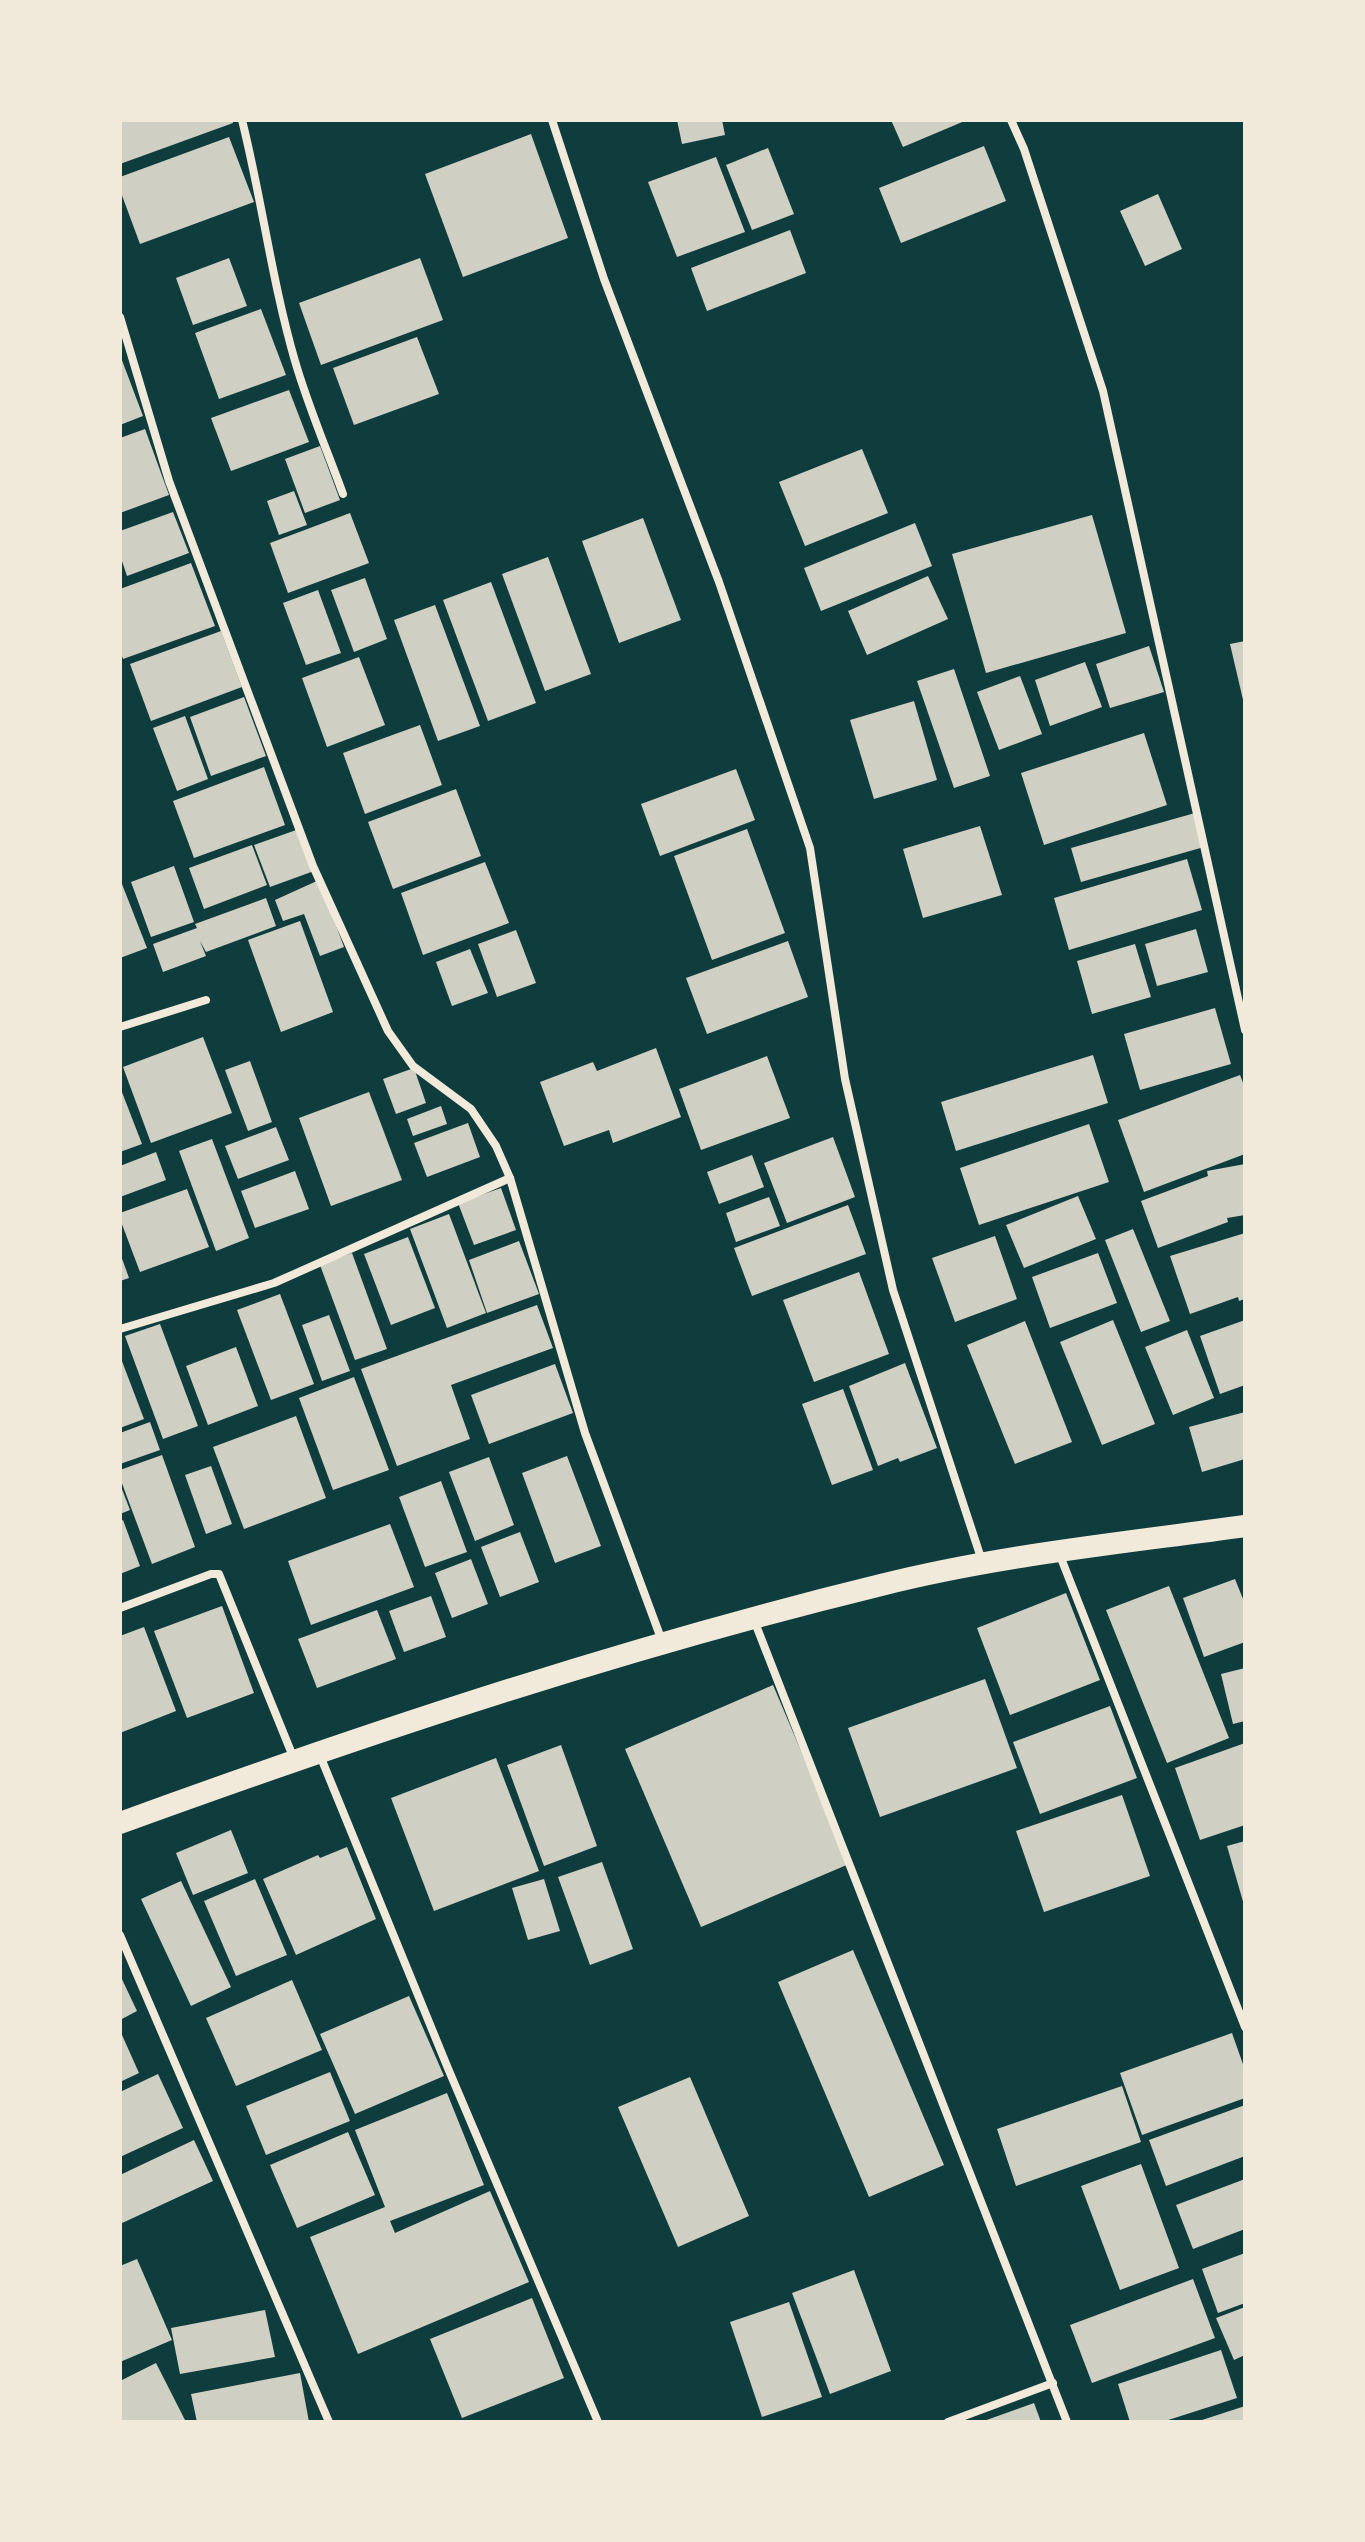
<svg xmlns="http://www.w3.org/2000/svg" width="1365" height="2542" font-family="Figtree,sans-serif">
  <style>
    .building { fill: #cfcfc3 }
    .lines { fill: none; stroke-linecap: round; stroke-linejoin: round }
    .minor { stroke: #f1e9da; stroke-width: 8 }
    .trunk { stroke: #f1e9da; stroke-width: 22 }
  </style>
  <rect width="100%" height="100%" fill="#0f3d3e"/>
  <g class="building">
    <path d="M120,120h112l1,3 -113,41z"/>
    <path d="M677,120h45l3,15 -43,9z"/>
    <path d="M891,120h76l-64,27z"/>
    <path d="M531,134l37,104 -105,39 -38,-103z"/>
    <path d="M229,137l25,65 -114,42 -20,-54v-13z"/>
    <path d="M984,146l22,55 -105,42 -22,-55z"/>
    <path d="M768,148l26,66 -42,16 -26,-65z"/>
    <path d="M716,157l29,75 -68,25 -29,-75z"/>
    <path d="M1158,194l24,55 -37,17 -25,-55z"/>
    <path d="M790,230l16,43 -99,38 -16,-43z"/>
    <path d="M229,258l18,48 -54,19 -17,-47z"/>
    <path d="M420,258l23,62 -122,45 -22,-62z"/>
    <path d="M261,309l25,66 -67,24 -24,-66z"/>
    <path d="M417,337l22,57 -85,31 -21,-57z"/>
    <path d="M120,355l23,61 -23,9z"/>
    <path d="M289,390l20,52 -78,29 -20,-53z"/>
    <path d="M145,429l24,66 -49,18v-75z"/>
    <path d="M320,446l20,54 -35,13 -20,-54z"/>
    <path d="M862,449l26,64 -83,33 -26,-64z"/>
    <path d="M294,491l13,34 -28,10 -12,-34z"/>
    <path d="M173,512l16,41 -62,23 -7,-21v-24z"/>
    <path d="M350,513l19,50 -81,30 -18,-50z"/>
    <path d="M1092,515l34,118 -140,40 -34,-119z"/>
    <path d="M643,518l38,102 -62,23 -37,-102z"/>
    <path d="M915,523l17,43 -111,45 -17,-43z"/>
    <path d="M548,557l43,117 -46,17 -43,-117z"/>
    <path d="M191,563l24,63 -92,33 -3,-9v-61z"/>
    <path d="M928,576l20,43 -81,36 -19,-44z"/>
    <path d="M365,578l22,61 -33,13 -23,-62z"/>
    <path d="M491,582l45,121 -48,18 -45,-121z"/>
    <path d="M318,590l23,63 -35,12 -23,-62z"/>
    <path d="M435,605l45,121 -42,15 -44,-121z"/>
    <path d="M221,631l21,56 -91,34 -21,-57z"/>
    <path d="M1245,641v63h-1l-14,-60z"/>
    <path d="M1149,646l15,46 -54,16 -14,-44z"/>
    <path d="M359,657l26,68 -58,22 -25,-69z"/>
    <path d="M1085,662l17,45 -52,19 -15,-46z"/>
    <path d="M954,669l36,107 -36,12 -37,-107z"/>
    <path d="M1020,676l22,58 -43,16 -22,-58z"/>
    <path d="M244,697l22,59 -55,20 -21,-59z"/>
    <path d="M914,701l23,79 -63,19 -24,-79z"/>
    <path d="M185,716l23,63 -31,12 -24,-63z"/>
    <path d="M420,725l22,60 -77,29 -22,-61z"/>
    <path d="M1144,733l23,72 -123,40 -23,-72z"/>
    <path d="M264,767l21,58 -91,33 -21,-57z"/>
    <path d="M736,769l19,51 -95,36 -19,-52z"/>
    <path d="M456,789l25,67 -88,33 -25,-67z"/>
    <path d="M1195,813l9,34 -123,35 -10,-34z"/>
    <path d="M980,826l22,69 -79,23 -20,-69z"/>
    <path d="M299,829l15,42 -44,16 -16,-42z"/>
    <path d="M747,829l38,104 -73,27 -38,-104z"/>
    <path d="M252,845l15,40 -63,24 -15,-41z"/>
    <path d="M1187,859l15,51 -133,40 -15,-52z"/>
    <path d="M485,862l24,61 -86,32 -22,-62z"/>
    <path d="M174,866l20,56 -43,15 -20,-55z"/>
    <path d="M120,879l27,69 -27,10z"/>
    <path d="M319,880l25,67 -24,9 -16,-42 -21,7 -8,-21z"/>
    <path d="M266,898l10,28 -70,26 -6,-11 6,15 -43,16 -10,-28 44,-16 -2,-4z"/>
    <path d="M300,921l33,91 -52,20 -33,-92z"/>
    <path d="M1196,929l12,43 -51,14 -12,-42z"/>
    <path d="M516,930l20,53 -39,14 -19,-53z"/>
    <path d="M788,941l20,56 -101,37 -21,-56z"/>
    <path d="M1135,944l16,53 -59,17 -15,-53z"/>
    <path d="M470,949l18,44 -36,13 -16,-44z"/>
    <path d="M1215,1008l16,56 -91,26 -16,-56z"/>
    <path d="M203,1037l29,76 -81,30 -28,-76z"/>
    <path d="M656,1048l25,69 -68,26 -4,-13 -45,16 -24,-64 53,-20 4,9z"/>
    <path d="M1093,1055l15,48 -152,48 -15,-49z"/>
    <path d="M767,1056l23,62 -89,32 -22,-61z"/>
    <path d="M250,1061l22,61 -24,9 -23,-61z"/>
    <path d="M414,1068l12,35 -30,11 -13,-35z"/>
    <path d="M1240,1075l5,13v66l-101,38 -26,-72z"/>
    <path d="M120,1087l22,57 -22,8z"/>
    <path d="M369,1092l33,88 -71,26 -32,-88z"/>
    <path d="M441,1106l6,18 -34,12 -6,-17z"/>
    <path d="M468,1123l12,34 -53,20 -13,-34z"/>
    <path d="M1089,1124l20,58 -130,43 -19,-57z"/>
    <path d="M276,1127l13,33 -51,19 -13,-33z"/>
    <path d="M833,1137l22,60 -68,26 -23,-60z"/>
    <path d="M212,1139l37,99 -33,13 -37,-100z"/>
    <path d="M156,1152l10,28 -46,17v-31z"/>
    <path d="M752,1155l12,32 -45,17 -12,-32z"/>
    <path d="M1245,1164v51l-18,3 1,4 -70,26 -17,-47 67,-25 -1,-5z"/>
    <path d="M295,1171l14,38 -54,19 -14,-37z"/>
    <path d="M501,1188l15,42 -42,15 -16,-42z"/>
    <path d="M187,1189l22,58 -69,25 -20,-53v-6z"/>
    <path d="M1078,1196l18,43 -72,29 -18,-43z"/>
    <path d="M769,1197l11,29 -44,16 -10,-29z"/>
    <path d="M848,1205l18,49 -114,42 -18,-48z"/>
    <path d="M449,1214l37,99 -39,15 -37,-99z"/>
    <path d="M1133,1229l37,92 -29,11 -36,-92z"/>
    <path d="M1245,1233v66l-6,2 -1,-4 -48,17 -20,-58z"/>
    <path d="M995,1236l22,63 -62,23 -23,-64z"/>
    <path d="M408,1237l27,71 -44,17 -27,-71z"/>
    <path d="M519,1241l20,53 -52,19 -18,-53z"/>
    <path d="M120,1253l9,25 -9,3z"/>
    <path d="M352,1253l35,96 -32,11 -35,-95z"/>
    <path d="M1098,1253l19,50 -67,25 -18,-51z"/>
    <path d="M859,1272l30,82 -75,28 -31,-82z"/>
    <path d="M280,1294l34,90 -43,16 -34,-90z"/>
    <path d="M537,1305l16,43 -102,37 19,54 -73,27 -36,-97z"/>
    <path d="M329,1315l21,56 -28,10 -20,-56z"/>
    <path d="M1113,1320l42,104 -53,21 -42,-103z"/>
    <path d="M1245,1320v65l-25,9 -20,-58z"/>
    <path d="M1025,1321l47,121 -57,22 -48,-119z"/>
    <path d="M160,1324l38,102 -35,13 -38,-103z"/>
    <path d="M1187,1330l27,68 -41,17 -28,-68z"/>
    <path d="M236,1347l22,59 -50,19 -22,-59z"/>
    <path d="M120,1356l24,63 -24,9z"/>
    <path d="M905,1363l32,85 -37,14 -2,-4 -20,8 -29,-80z"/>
    <path d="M555,1364l18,49 -84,31 -18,-49z"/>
    <path d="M354,1377l35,93 -56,20 -34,-92z"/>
    <path d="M843,1389l30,81 -41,15 -30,-81z"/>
    <path d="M1245,1412v47l-43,13 -13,-45z"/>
    <path d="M296,1416l30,82 -82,31 -31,-82z"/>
    <path d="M150,1422l10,28 -40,14v-31z"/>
    <path d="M162,1455l33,92 -43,17 -32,-86v-8z"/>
    <path d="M567,1456l34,90 -46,17 -33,-90z"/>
    <path d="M489,1457l25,68 -39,16 -26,-69z"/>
    <path d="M211,1466l21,58 -26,10 -21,-59z"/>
    <path d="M441,1481l26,71 -42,15 -26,-70z"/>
    <path d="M120,1484l10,26 -10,4z"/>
    <path d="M123,1520l17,46 -20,8v-53z"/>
    <path d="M390,1524l24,63 -103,38 -23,-64z"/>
    <path d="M520,1532l19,50 -39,15 -19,-50z"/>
    <path d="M471,1559l17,45 -36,14 -17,-45z"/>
    <path d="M1235,1579l10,25v38l-41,15 -21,-59z"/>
    <path d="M1169,1586l60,152 -62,25 -61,-153z"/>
    <path d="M1066,1593l34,87 -90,35 -33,-87z"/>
    <path d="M431,1596l15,41 -42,15 -15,-41z"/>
    <path d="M222,1606l32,87 -67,25 -33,-87z"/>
    <path d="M377,1610l19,49 -79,29 -19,-49z"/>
    <path d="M144,1627l32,84 -56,22v-97z"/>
    <path d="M1245,1668v53l-12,3 -12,-50z"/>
    <path d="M985,1679l32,89 -137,49 -32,-89z"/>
    <path d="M773,1685l76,179 -148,63 -76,-178z"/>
    <path d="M1110,1706l27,72 -97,36 -27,-72z"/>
    <path d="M1245,1743v82l-45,15 -25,-72z"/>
    <path d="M561,1745l36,101 -53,20 -37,-101z"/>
    <path d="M496,1758l43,113 -105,40 -43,-113z"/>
    <path d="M1122,1795l28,81 -106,36 -28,-81z"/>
    <path d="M231,1830l17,43 -55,22 -17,-42z"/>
    <path d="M1245,1841v64h-1l-17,-59z"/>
    <path d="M347,1847l29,72 -80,36 -33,-76 55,-24 2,3z"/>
    <path d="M602,1862l31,87 -43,16 -32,-88z"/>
    <path d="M255,1879l32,76 -51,21 -32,-75z"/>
    <path d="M544,1879l16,52 -32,9 -16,-52z"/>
    <path d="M181,1881l50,106 -40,19 -50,-107z"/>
    <path d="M853,1950l91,215 -75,32 -91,-215z"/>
    <path d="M120,1975l17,36 -17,9z"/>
    <path d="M292,1980l30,70 -86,36 -30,-68z"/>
    <path d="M409,1996l35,80 -89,38 -35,-80z"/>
    <path d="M1232,2033l13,37v28l-103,37 -22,-62z"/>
    <path d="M122,2035l17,38 -19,9v-46z"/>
    <path d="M330,2072l20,49 -84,34 -20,-49z"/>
    <path d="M158,2074l25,54 -63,29v-65z"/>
    <path d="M690,2077l59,139 -71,31 -60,-140z"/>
    <path d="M1122,2086l19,56 -125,44 -19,-57z"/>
    <path d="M447,2093l37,92 -94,36 5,12 95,-42 39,91 -171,72 -48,-117 75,-30 -30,-77z"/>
    <path d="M1245,2105v51l-79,30 -17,-46z"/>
    <path d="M348,2132l27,63 -78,33 -27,-63z"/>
    <path d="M194,2140l19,41 -93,43v-49z"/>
    <path d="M1141,2164l38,104 -59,22 -39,-104z"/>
    <path d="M1245,2179v50l-52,20 -17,-44z"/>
    <path d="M1245,2253v50l-27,10 -16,-44z"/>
    <path d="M137,2259l35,81 -52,22v-96z"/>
    <path d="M854,2270l37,101 -61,23 -38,-101z"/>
    <path d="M1193,2279l22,59 -123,45 -22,-58z"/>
    <path d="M532,2298l32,80 -102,40 -32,-79z"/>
    <path d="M789,2302l33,95 -60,20 -32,-95z"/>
    <path d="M1245,2307v48l-11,5 -18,-42z"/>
    <path d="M265,2310l10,47 -95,17 -9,-46z"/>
    <path d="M1221,2350l16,48 -75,24h-32l-12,-38z"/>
    <path d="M156,2363l30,59h-66v-41z"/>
    <path d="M300,2373l9,49h-112l-6,-28z"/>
    <path d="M1034,2403l7,19h-60z"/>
    <path d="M1245,2406v16h-46v-1z"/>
  </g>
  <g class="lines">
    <g class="minor">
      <path d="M242,120c20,80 30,162 53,241 13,45 32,89 48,133"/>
      <path d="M552,120l52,159 115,303 91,266 35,231 48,211 90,274"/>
      <path d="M1011,120l13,29 79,242 142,639"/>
      <path d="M120,317l49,164 144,385 75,165 25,35 58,43 25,37 14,32 75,255 77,208"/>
      <path d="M120,1027l86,-27"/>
      <path d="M120,1329l154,-46 236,-105"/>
      <path d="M1059,1553l186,474"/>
      <path d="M120,1608l91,-34h8l75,185"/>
      <path d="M754,1620l313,802"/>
      <path d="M319,1753l128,313 151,356"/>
      <path d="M120,1935l209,487"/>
      <path d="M948,2422l105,-39"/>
    </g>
    <path class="trunk" d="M120,1823c250,-91 503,-175 761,-238 119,-30 243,-42 364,-59"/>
  </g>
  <rect width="1365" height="2542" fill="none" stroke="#f1e9da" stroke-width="244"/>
</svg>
